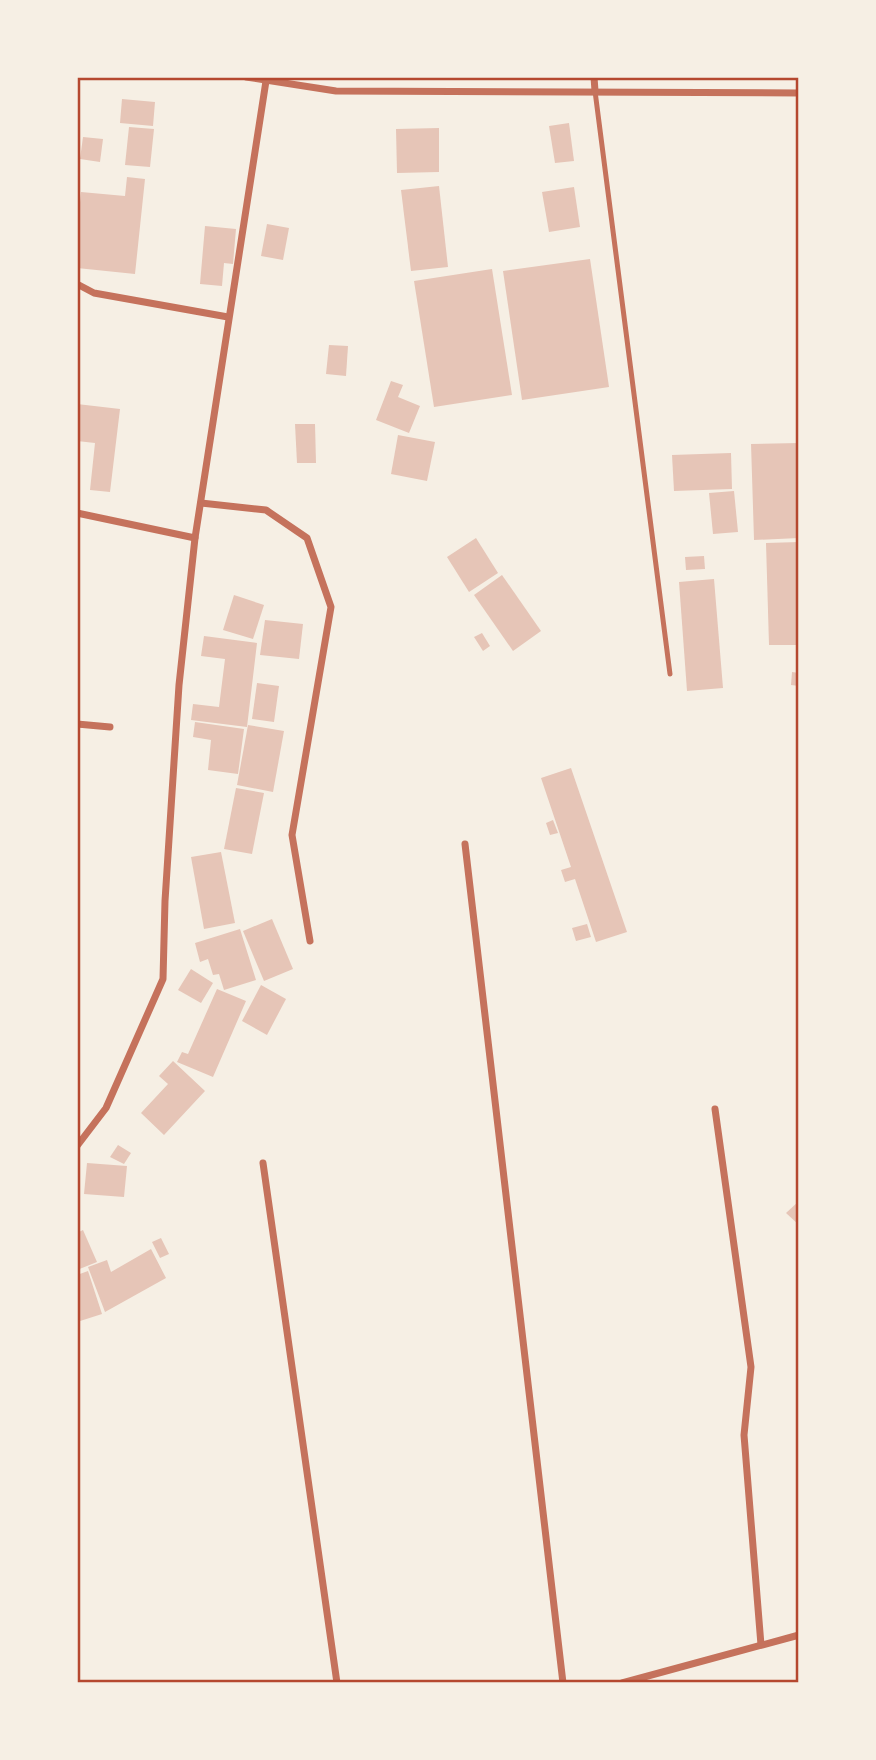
<svg xmlns="http://www.w3.org/2000/svg" width="876" height="1760" font-family="Spectral,serif">
  <style>
    .building { fill: #e6c5b7 }
    .lines { fill: none; stroke-linecap: round; stroke-linejoin: round }
    .service { stroke: #c5725c; stroke-width: 5 }
    .minor { stroke: #c5725c; stroke-width: 7 }
    .neatline { fill: none; stroke: #b5482f; stroke-width: 2.5 }
  </style>
  <rect width="100%" height="100%" fill="#f6efe4"/>
  <g class="building">
    <path d="M122,99l33,3 -2,24 -33,-3z"/>
    <path d="M569,123l5,38 -19,2 -6,-37z"/>
    <path d="M129,127l25,2 -4,38 -25,-2z"/>
    <path d="M439,128v44l-42,1 -1,-44z"/>
    <path d="M83,137l20,2 -3,23 -20,-3z"/>
    <path d="M127,177l18,2 -10,95 -58,-6v-35l4,-41 44,4z"/>
    <path d="M439,186l9,81 -37,4 -10,-81z"/>
    <path d="M574,187l6,40 -31,5 -7,-40z"/>
    <path d="M267,224l22,4 -6,32 -22,-4z"/>
    <path d="M205,226l31,3 -3,35 -9,-1 -2,23 -22,-2z"/>
    <path d="M590,259l19,128 -87,13 -19,-129z"/>
    <path d="M492,269l20,126 -78,12 -20,-126z"/>
    <path d="M329,345l19,1 -2,30 -20,-2z"/>
    <path d="M391,381l12,4 -5,12 22,9 -11,27 -33,-13z"/>
    <path d="M77,404l43,5 -10,83 -20,-2 5,-47 -18,-2z"/>
    <path d="M295,424h20l1,39h-19z"/>
    <path d="M398,435l37,7 -8,39 -36,-7z"/>
    <path d="M799,443v95l-45,2 -3,-96z"/>
    <path d="M731,453l1,36 -58,2 -2,-36z"/>
    <path d="M734,491l4,41 -25,2 -4,-41z"/>
    <path d="M476,538l22,35 -29,19 -22,-35z"/>
    <path d="M799,542v103h-30l-3,-102z"/>
    <path d="M704,556l1,13 -19,1 -1,-13z"/>
    <path d="M502,575l39,56 -28,20 -39,-56z"/>
    <path d="M714,579l9,109 -36,3 -8,-109z"/>
    <path d="M234,595l30,10 -11,34 -30,-9z"/>
    <path d="M265,620l38,4 -4,35 -39,-4z"/>
    <path d="M482,633l8,13 -7,5 -9,-14z"/>
    <path d="M204,636l53,7 -10,84 -56,-7 2,-16 26,3 6,-48 -24,-3z"/>
    <path d="M792,672l7,1v13l-8,-1z"/>
    <path d="M257,683l22,3 -5,36 -22,-3z"/>
    <path d="M195,722l49,7 -6,45 -30,-4 3,-30 -18,-3z"/>
    <path d="M248,725l36,6 -11,61 -36,-7z"/>
    <path d="M571,768l56,164 -31,10 -21,-63 -10,3 -4,-12 10,-3 -30,-89z"/>
    <path d="M236,788l28,5 -12,61 -28,-5z"/>
    <path d="M553,820l5,13 -8,2 -4,-12z"/>
    <path d="M221,852l14,71 -31,6 -13,-72z"/>
    <path d="M272,919l21,50 -29,12 -21,-50z"/>
    <path d="M587,924l4,13 -15,4 -4,-13z"/>
    <path d="M240,929l16,51 -32,10 -5,-16 -6,1 -5,-16 -8,3 -5,-19z"/>
    <path d="M191,969l22,14 -12,20 -23,-13z"/>
    <path d="M261,985l25,14 -19,36 -25,-14z"/>
    <path d="M217,989l29,12 -33,76 -36,-15 5,-10 6,2z"/>
    <path d="M173,1061l32,30 -41,44 -23,-22 27,-29 -9,-8z"/>
    <path d="M118,1145l13,8 -7,11 -14,-7z"/>
    <path d="M87,1163l40,3 -3,31 -40,-3z"/>
    <path d="M799,1201v24l-13,-12z"/>
    <path d="M83,1230l14,32 -20,8v-37z"/>
    <path d="M161,1238l8,16 -9,4 -8,-16z"/>
    <path d="M151,1249l15,29 -61,34 -17,-45 19,-7 4,12z"/>
    <path d="M88,1271l14,43 -25,8v-47z"/>
  </g>
  <g class="lines">
    <path class="service" d="M595,91l75,583"/>
    <g class="minor">
      <path d="M246,77l90,14 463,2"/>
      <path d="M594,77l1,14"/>
      <path d="M77,284l17,9 134,24"/>
      <path d="M201,503l65,7 41,28 24,69 -39,228 18,106"/>
      <path d="M77,513l118,25"/>
      <path d="M77,724l33,3"/>
      <path d="M465,844l98,839"/>
      <path d="M715,1109l36,258 -7,68 17,210"/>
      <path d="M77,1146l29,-38 57,-129 2,-78 14,-216 16,-147 71,-457"/>
      <path d="M263,1163l74,520"/>
      <path d="M622,1683l177,-48"/>
    </g>
  </g>
  <rect width="876" height="1760" fill="none" stroke="#f6efe4" stroke-width="158"/>
  <rect x="79" y="79" width="718" height="1602" class="neatline"/>
</svg>
